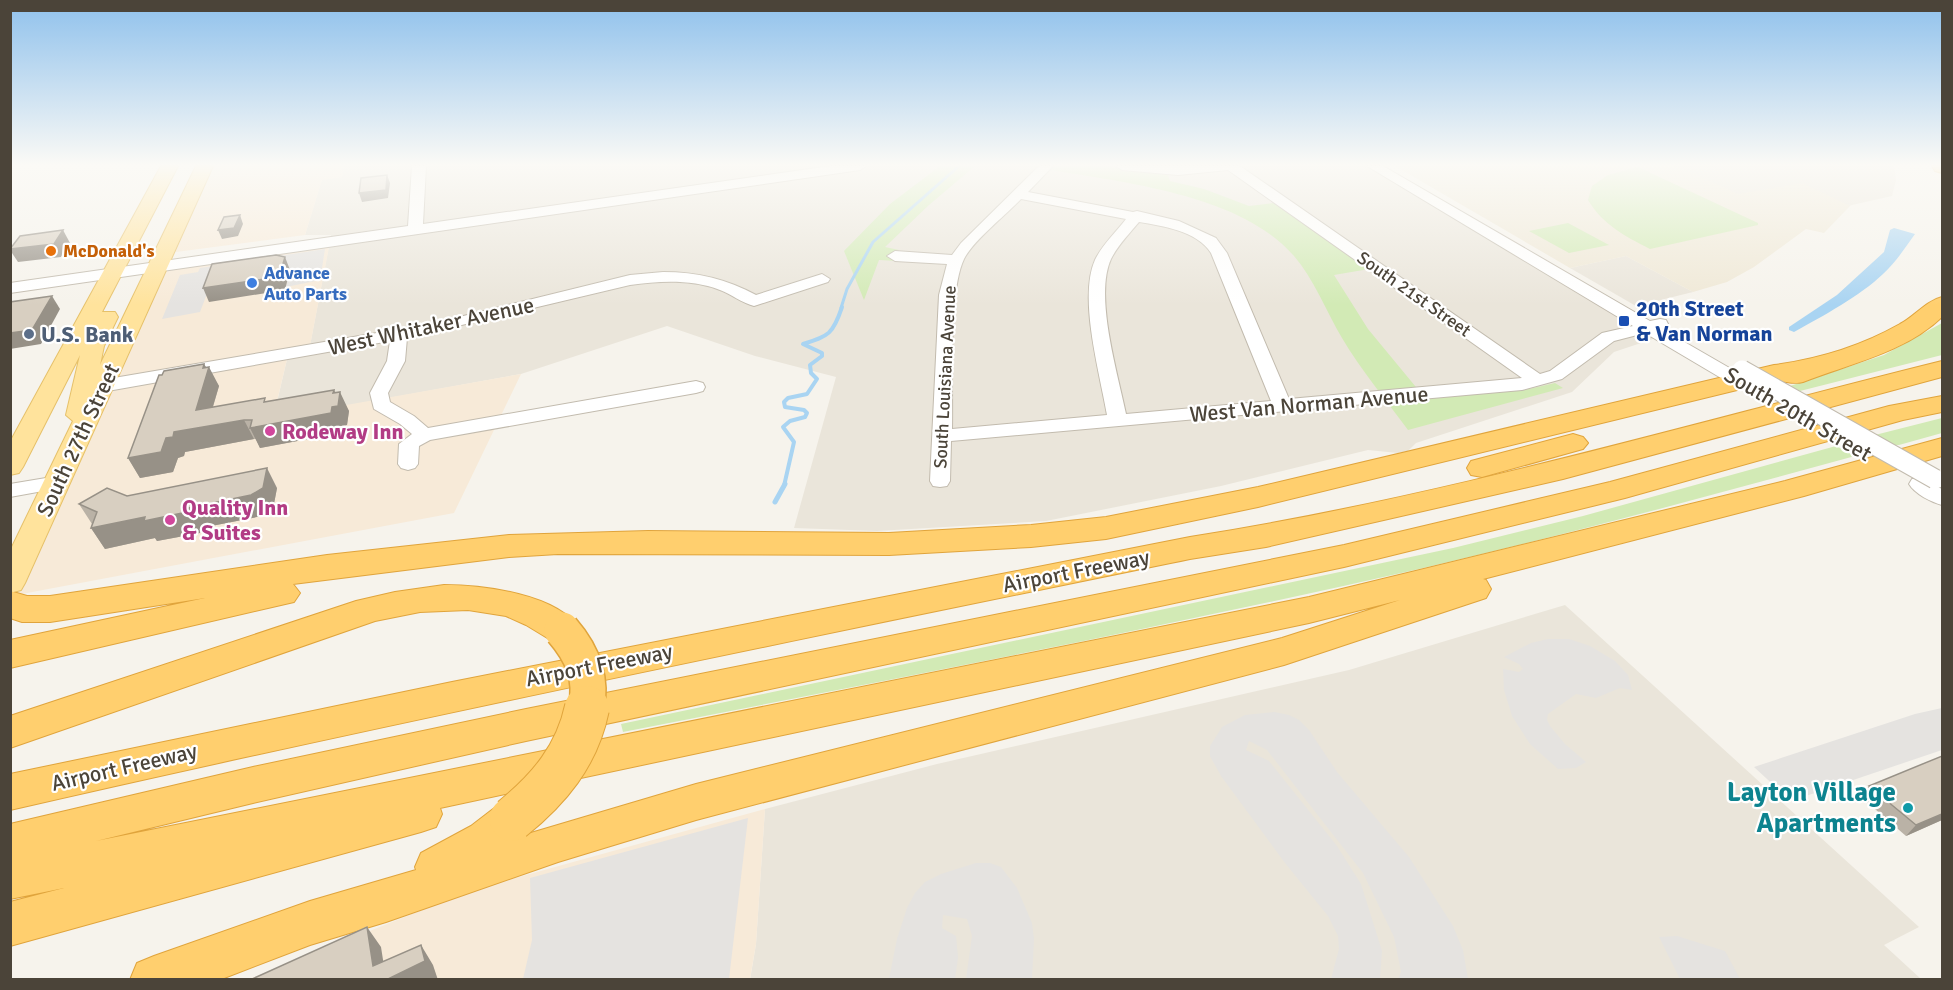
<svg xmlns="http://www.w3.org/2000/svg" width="1953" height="990" font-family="Signika,sans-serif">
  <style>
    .residential { fill: #eae5da }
    .commercial { fill: #f7ead8 }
    .education { fill: #efe8d6 }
    .green { fill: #d2eab5 }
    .parking { fill: #e5e3e0 }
    .water { fill: #a9d4f2 }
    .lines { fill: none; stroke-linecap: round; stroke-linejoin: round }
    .stream-far2 { stroke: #a9d4f2; stroke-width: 3 }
    .stream-far1 { stroke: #a9d4f2; stroke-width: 4 }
    .stream { stroke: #a9d4f2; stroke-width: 5 }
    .minor-casing { stroke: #c2bbae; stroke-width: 2 }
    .major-casing { stroke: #e6c16a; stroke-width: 2 }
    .highway-casing { stroke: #e0a43c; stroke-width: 2 }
    .minor { fill: #fff; fill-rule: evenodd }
    .major { fill: #ffe39c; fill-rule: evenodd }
    .highway { fill: #ffcf6e; fill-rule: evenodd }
    .minor-bridge-casing { stroke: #c2bbae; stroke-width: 21; stroke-linecap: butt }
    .highway-bridge-far1-casing { stroke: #e0a43c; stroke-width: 38; stroke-linecap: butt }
    .highway-bridge-casing { stroke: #e0a43c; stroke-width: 46; stroke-linecap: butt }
    .minor-bridge { stroke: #fff; stroke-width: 19 }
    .highway-bridge-far1 { stroke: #ffcf6e; stroke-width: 35 }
    .highway-bridge { stroke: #ffcf6e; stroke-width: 44 }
    .wall { fill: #bab2a6 }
    .shaded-wall { fill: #979187 }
    .building { fill: #d8cfc1; stroke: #979187; stroke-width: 1.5 }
    .food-dot { fill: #e8710a; stroke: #fff; stroke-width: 2 }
    .shop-dot { fill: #3f7fe0; stroke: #fff; stroke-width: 2 }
    .transit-dot { fill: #1a4fb4; stroke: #fff; stroke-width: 2 }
    .service-dot { fill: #5c6f8a; stroke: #fff; stroke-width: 2 }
    .hotel-dot { fill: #d1479c; stroke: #fff; stroke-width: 2 }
    .culture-dot { fill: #0f9aa8; stroke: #fff; stroke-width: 2 }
    .labels { text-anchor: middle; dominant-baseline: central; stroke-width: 4.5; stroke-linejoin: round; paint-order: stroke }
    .far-food-label { font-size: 18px; font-weight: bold; fill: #c56008; stroke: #fff; text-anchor: start }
    .far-shop-label { font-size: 18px; font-weight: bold; fill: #366cbe; stroke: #fff; text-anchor: start }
    .far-street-label { font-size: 18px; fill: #4b4439; stroke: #fff }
    .transit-label { font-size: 22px; font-weight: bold; fill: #164399; stroke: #fff; text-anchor: start }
    .street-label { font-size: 22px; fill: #4b4439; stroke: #fff }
    .service-label { font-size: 22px; font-weight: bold; fill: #4e5e75; stroke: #fff; text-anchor: start }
    .hotel-label { font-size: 22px; font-weight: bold; fill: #b23c85; stroke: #fff; text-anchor: start }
    .near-culture-label { font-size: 27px; font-weight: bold; fill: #0d838f; stroke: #fff; text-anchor: end }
  </style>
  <rect width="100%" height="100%" fill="#f6f3ec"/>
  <g class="residential">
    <path d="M344,166h1029l289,170 -48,16 -42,40 -156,51 -8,8 -10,2 -30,-3 -147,36 -175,35 -169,10 -83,-3 42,-151 -81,-21 -88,-30 -146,48 -248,45 15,-64 21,-4 22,-116h-26l17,-56 20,-2z"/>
    <path d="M1672,166h222l2,14 -4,16 -40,9 -46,19z"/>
    <path d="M1626,256l67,36 -57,14 -66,-38z"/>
    <path d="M1565,605l354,322 -35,18 37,34 -1171,1 6,-36 9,-135 172,-45 412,-94z"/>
  </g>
  <g class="commercial">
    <path d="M213,166h131l-2,11 -20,3 -17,55 -129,17 -2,-2z"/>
    <path d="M330,242l-21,109 -21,4 -15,63 248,-44 -67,139 -443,83 149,-329z"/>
    <path d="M765,809l-9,135 -6,35 -503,1 225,-90z"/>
  </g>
  <path class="education" d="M1395,166l284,1 59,27 64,-11 48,23 -26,27 -18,-4 -52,38 -27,15 -34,10 -67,-36 -56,12z"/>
  <g class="green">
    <path d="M940,166h35l-46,39 -44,42 14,3 -7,3 5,8 -18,-1 -15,40 -20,-49 46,-47z"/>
    <path d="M1027,166h78l33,6 29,1 3,8 34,8 45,17 24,-3 96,66 -35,6 34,54 57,69 104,-9 26,-6 8,5 -155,42c-22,-30 -47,-60 -66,-92 -16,-27 -28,-59 -48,-82 -57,-66 -186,-75 -267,-90z"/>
    <path d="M1638,167l120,56v2l-108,24c-25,-13 -47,-24 -62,-49l4,-14 16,-11z"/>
    <path d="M1568,223l41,22 -40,8 -40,-22z"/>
    <path d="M1942,323v32l-142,36 -10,-5 94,-31z"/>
    <path d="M1942,418v15l-43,12h-4l-20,-10z"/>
    <path d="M1836,446l19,10c-145,40 -290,79 -436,113 -264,60 -531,111 -796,163l-2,-8 832,-176 130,-32z"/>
  </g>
  <g class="parking">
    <path d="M325,249l-5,31 -34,7 3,-17 -76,8 -13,34 -38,7 18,-44 18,-3 2,-4z"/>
    <path d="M1548,639h21l21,7 25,15 13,14 4,15 -12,-2 -24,10 -20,-4 -28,20 -1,6 3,6 15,18 21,18 -10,6 -18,1 -28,-25 -18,-28 -8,-26 -1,-21 16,3 4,-3 -4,-5 -15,-7 27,-14z"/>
    <path d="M1942,708v42l-151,51 -37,-34 161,-53z"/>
    <path d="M1274,712l15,3 10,5 10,10 28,42 72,85 44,69 10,24 5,29h-70l3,-7 -7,-35 -31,-64 -96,-123 -18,-9 -3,9 23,11 68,85 24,38 21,67 -2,28h-49l8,-30 -1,-13 -10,-20 -43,-53 -64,-87 -11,-20v-10l12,-19 23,-12z"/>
    <path d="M748,818l-19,161h-206l9,-39 -2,-62z"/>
    <path d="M976,863h14l11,4 16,21 15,35 2,16 -2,40h-66l6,-43 -5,-17 -24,-4 -1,13 14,8 2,22 -3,21h-66l8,-40 10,-31 8,-15 10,-11 16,-8z"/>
    <path d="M1677,936l48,15 15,28h-60l-21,-42z"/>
  </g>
  <path class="water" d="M1894,228l21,6c-10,14 -19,28 -32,40 -23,22 -60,42 -89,58l-5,-2v-3l48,-32 47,-43 6,-22z"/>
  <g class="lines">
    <path class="stream-far2" d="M841,308l6,-19 26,-47 86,-76"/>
    <path class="stream-far1" d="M784,486l10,-44 -11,-15 7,-6 15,-4 2,-4 -3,-3 -19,-3 -1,-5 4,-4 19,-4 10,-15 -6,-6 -1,-8 12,-9v-3l-19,-9c26,-8 30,-10 39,-37"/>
    <path class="stream" d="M775,502l10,-18"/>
    <defs>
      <g id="minor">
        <path d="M412,166h14l-3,58 407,-58h36l-6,4 -850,123v-10l398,-57z"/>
        <path d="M1039,166h14l-25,26 105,20 4,-1 42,10 37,17 11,15 62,146 233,-21 -294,-208 -50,5 -56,-5 -6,-4h124l300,208 10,-3 52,-38 31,-7 -266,-160h16l267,155 10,-2 6,1 2,4 -6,5 71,41 3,4 -3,4h-12l-76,-45 -31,8 -52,38 -40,11 -571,51 -1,40 -3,5 -7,1 -7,-1 -3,-5 9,-186 8,-31 -52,-3 -8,-5 8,-5 57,4 9,-12zM1021,199l105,20c-10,13 -24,26 -31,41 -17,38 5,114 12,155l-155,14c1,-40 -4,-137 12,-170 9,-18 42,-44 57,-60zM1139,222c24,4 58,9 72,31l60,148 -145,13c-8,-40 -32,-118 -15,-155 7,-14 19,-26 28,-37z"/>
        <path d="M663,272c34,0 64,7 93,23l66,-21 8,5 -2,3 -74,24c-12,-3 -23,-12 -34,-16 -29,-11 -60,-9 -90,-5l-223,53 -2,23 -17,32 2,9 24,14 14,12 268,-47 7,2 2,4 -2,4 -7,2 -266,47 -11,6 -1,18 -3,4 -7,2 -7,-2 -3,-4 1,-20 13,-10 -12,-10 -26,-15 -4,-16 17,-32 3,-20 -288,51 -6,-2 -3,-4 3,-4 6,-2 333,-57 195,-48z"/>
        <path d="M58,476l7,1 3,5 -3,5 -55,10v-13z"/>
        <path d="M1919,478l23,11v16c-11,-3 -27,-11 -33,-21l3,-5z"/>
      </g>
      <path id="major" d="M161,166h17l-76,146h13l3,5 -14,29 -4,19 96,-199h17l-188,417 -4,7 -11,3v-42l63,-130 -7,-6 14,-60 -57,112 -4,6 -9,2v-33z"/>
      <g id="highway">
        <path d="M1932,166h10v7l-7,-2z"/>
        <path d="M1942,297v20c-36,35 -93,47 -139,65 -12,3 -18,-2 -29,-1l-516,126 -152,32 -75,8 -142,8 -331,-1 -49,3 -216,27 7,9 -6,9 -284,66v-28l195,-42 -155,24h-28l-12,-4v-27l17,5h23l277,-41 182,-20 139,-4 241,2 142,-8 75,-8 152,-30 516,-122c45,-6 87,-19 126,-41 15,-8 26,-23 42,-27z"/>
        <path d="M1942,361v16l-379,102 -297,68 -76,12c-394,81 -788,161 -1180,251v-36l442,-92 738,-145c255,-40 502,-114 752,-176z"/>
        <path d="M1942,396v16l-39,8 -278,78 -281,69 -818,174 -273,62 -157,38 1213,-244 476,-116 157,-43v18l-138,40 -321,83 3,1 5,9 -5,9 -202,67 -588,155 -138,42 -172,60 -76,23 -91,35h-89l7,-17 17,-7 156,-55 106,-31 -1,-3 6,-14 50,-27 26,-20 15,-6 15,6 7,13 -10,16 172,-51 586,-146 118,-38 -91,23 -869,185 2,6 -6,13 -15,5 -411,114v-44l54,-14 -54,11v-75l243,-57 273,-58 818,-164 266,-63 279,-76z"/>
        <path d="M1573,434l10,3 5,6 -5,6 -101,28 -11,-2 -4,-7 4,-7z"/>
        <path d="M444,585c38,0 115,9 136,45l-5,9 -13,4 -13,-4 -23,-14 -20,-9 -38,-6 -48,2 -45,9 -365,127v-32l346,-115 39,-9z"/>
      </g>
    </defs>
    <use href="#minor" class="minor-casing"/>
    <use href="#major" class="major-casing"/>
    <use href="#highway" class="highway-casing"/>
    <use href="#minor" class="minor"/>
    <use href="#major" class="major"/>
    <use href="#highway" class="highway"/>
    <defs>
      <path id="minor-bridge" d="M1742,370l193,109"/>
      <path id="highway-bridge-far1" d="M562,630c20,23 31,48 24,79"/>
      <path id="highway-bridge" d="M512,819c37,-30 65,-63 75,-111"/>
    </defs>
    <use href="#minor-bridge" class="minor-bridge-casing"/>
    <use href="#highway-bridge-far1" class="highway-bridge-far1-casing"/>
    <use href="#highway-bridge" class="highway-bridge-casing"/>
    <use href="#minor-bridge" class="minor-bridge"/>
    <use href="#highway-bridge-far1" class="highway-bridge-far1"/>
    <use href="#highway-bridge" class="highway-bridge"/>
  </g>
  <g class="wall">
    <path d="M204,364l15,22 -6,21 54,-5 67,-12 15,21 -2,14 -7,1v7l-80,15 -4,-9h-2l-69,13 -1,4 -6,2 -5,14 -33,6 -12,-20z"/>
    <path d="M277,488l-4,21 -11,7 -61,12 -1,5 -43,8 -2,-3 -50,11 -14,-21 1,-4 -13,-20 48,-8z"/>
    <path d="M1869,786l73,34 -36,16 -46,-40z"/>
  </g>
  <g class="shaded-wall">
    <path d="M387,175l3,8 -2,15 -26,4 -3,-9z"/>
    <path d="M240,215l3,9 -5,12 -16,3 -4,-9z"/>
    <path d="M63,230l7,13 -9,14 -43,5 -8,-12z"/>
    <path d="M285,257l5,13 -5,20 -76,12 -6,-14z"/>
    <path d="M52,296l8,13 -19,35 -31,5v-16z"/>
    <path d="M204,364l4,7 1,-4 10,19 -12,40 37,-6 10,19 -69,13 -1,4 -6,2 -5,14 -33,6 -12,-20 38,-20 8,-6 22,-22z"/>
    <path d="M334,390l5,12 1,-10 9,19 -2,14 -7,1v7l-80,15 -10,-20z"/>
    <path d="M267,468l10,20 -4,21 -11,7 -61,12 -1,5 -43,8 -2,-3 -50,11 -14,-21 98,-20z"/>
    <path d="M1942,814v6l-36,16 10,-11z"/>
    <path d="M367,927l14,20 5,32 35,-34 12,20 5,15h-55l-10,-14z"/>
  </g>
  <g class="building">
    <path d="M387,175l-1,15 -27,3 2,-15z"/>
    <path d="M240,215l-6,13 -16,2 6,-13z"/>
    <path d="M63,230l-9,14 -44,5 10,-13z"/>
    <path d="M276,255l9,2 -6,20 -76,11 9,-24z"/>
    <path d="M52,296l-20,34 -22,3v-31z"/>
    <path d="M204,364l-1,4 6,-1 -13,43 69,-12 -1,4 70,-12 -1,3 7,-1 -2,14 -6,1 -1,6 -81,15 2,-8h-8l-70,12 -1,5 -7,1 -5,14 -33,6 31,-83h3l2,-4z"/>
    <path d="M267,468l-4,20 -12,7 -62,13 -2,4 -43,9 1,-4 -54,11 6,-16 -18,-8 28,-16 20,8z"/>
    <path d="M1942,756v58l-26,11 -47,-39z"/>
    <path d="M367,927l6,39 48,-21 4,16 -39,19h-136z"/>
  </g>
  <linearGradient id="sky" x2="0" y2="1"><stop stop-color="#8fc1ec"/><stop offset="0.54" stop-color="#fbfaf6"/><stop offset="1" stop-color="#fbfaf6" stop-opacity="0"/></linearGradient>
  <rect width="1953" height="305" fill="url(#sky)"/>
  <circle class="food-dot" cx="51" cy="251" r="6"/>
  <circle class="shop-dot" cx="252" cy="283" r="6"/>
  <rect class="transit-dot" x="1618" y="315" width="12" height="12" rx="3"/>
  <circle class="service-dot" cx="29" cy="334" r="6"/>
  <g class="hotel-dot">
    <circle cx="270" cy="431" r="6"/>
    <circle cx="170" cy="520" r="6"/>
  </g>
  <circle class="culture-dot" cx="1908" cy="808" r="6"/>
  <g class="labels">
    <g class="far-food-label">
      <text x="63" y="251">McDonald's</text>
    </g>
    <g class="far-shop-label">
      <text x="264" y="273">Advance<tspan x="264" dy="21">Auto Parts</tspan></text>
    </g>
    <g class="far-street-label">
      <text transform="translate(1414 294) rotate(35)">South 21st Street</text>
      <text transform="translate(945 377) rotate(-87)">South Louisiana Avenue</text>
    </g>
    <g class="transit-label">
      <text x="1636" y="308">20th Street<tspan x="1636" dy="25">&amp; Van Norman</tspan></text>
    </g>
    <g class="street-label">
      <text transform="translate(431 326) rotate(-12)">West Whitaker Avenue</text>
      <text transform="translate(1309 404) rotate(-5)">West Van Norman Avenue</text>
      <text transform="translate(1798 414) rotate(30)">South 20th Street</text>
      <text transform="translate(78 440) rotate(-65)">South 27th Street</text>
      <text transform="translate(1076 571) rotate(-11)">Airport Freeway</text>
      <text transform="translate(599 665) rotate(-11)">Airport Freeway</text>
      <text transform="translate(124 767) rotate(-13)">Airport Freeway</text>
    </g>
    <g class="service-label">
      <text x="41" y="334">U.S. Bank</text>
    </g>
    <g class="hotel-label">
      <text x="282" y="431">Rodeway Inn</text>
      <text x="182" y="507">Quality Inn<tspan x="182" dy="25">&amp; Suites</tspan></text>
    </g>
    <g class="near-culture-label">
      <text x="1896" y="792">Layton Village<tspan x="1896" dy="31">Apartments</tspan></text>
    </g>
  </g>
  <rect width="1953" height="990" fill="none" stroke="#4b4439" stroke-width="24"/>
</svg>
